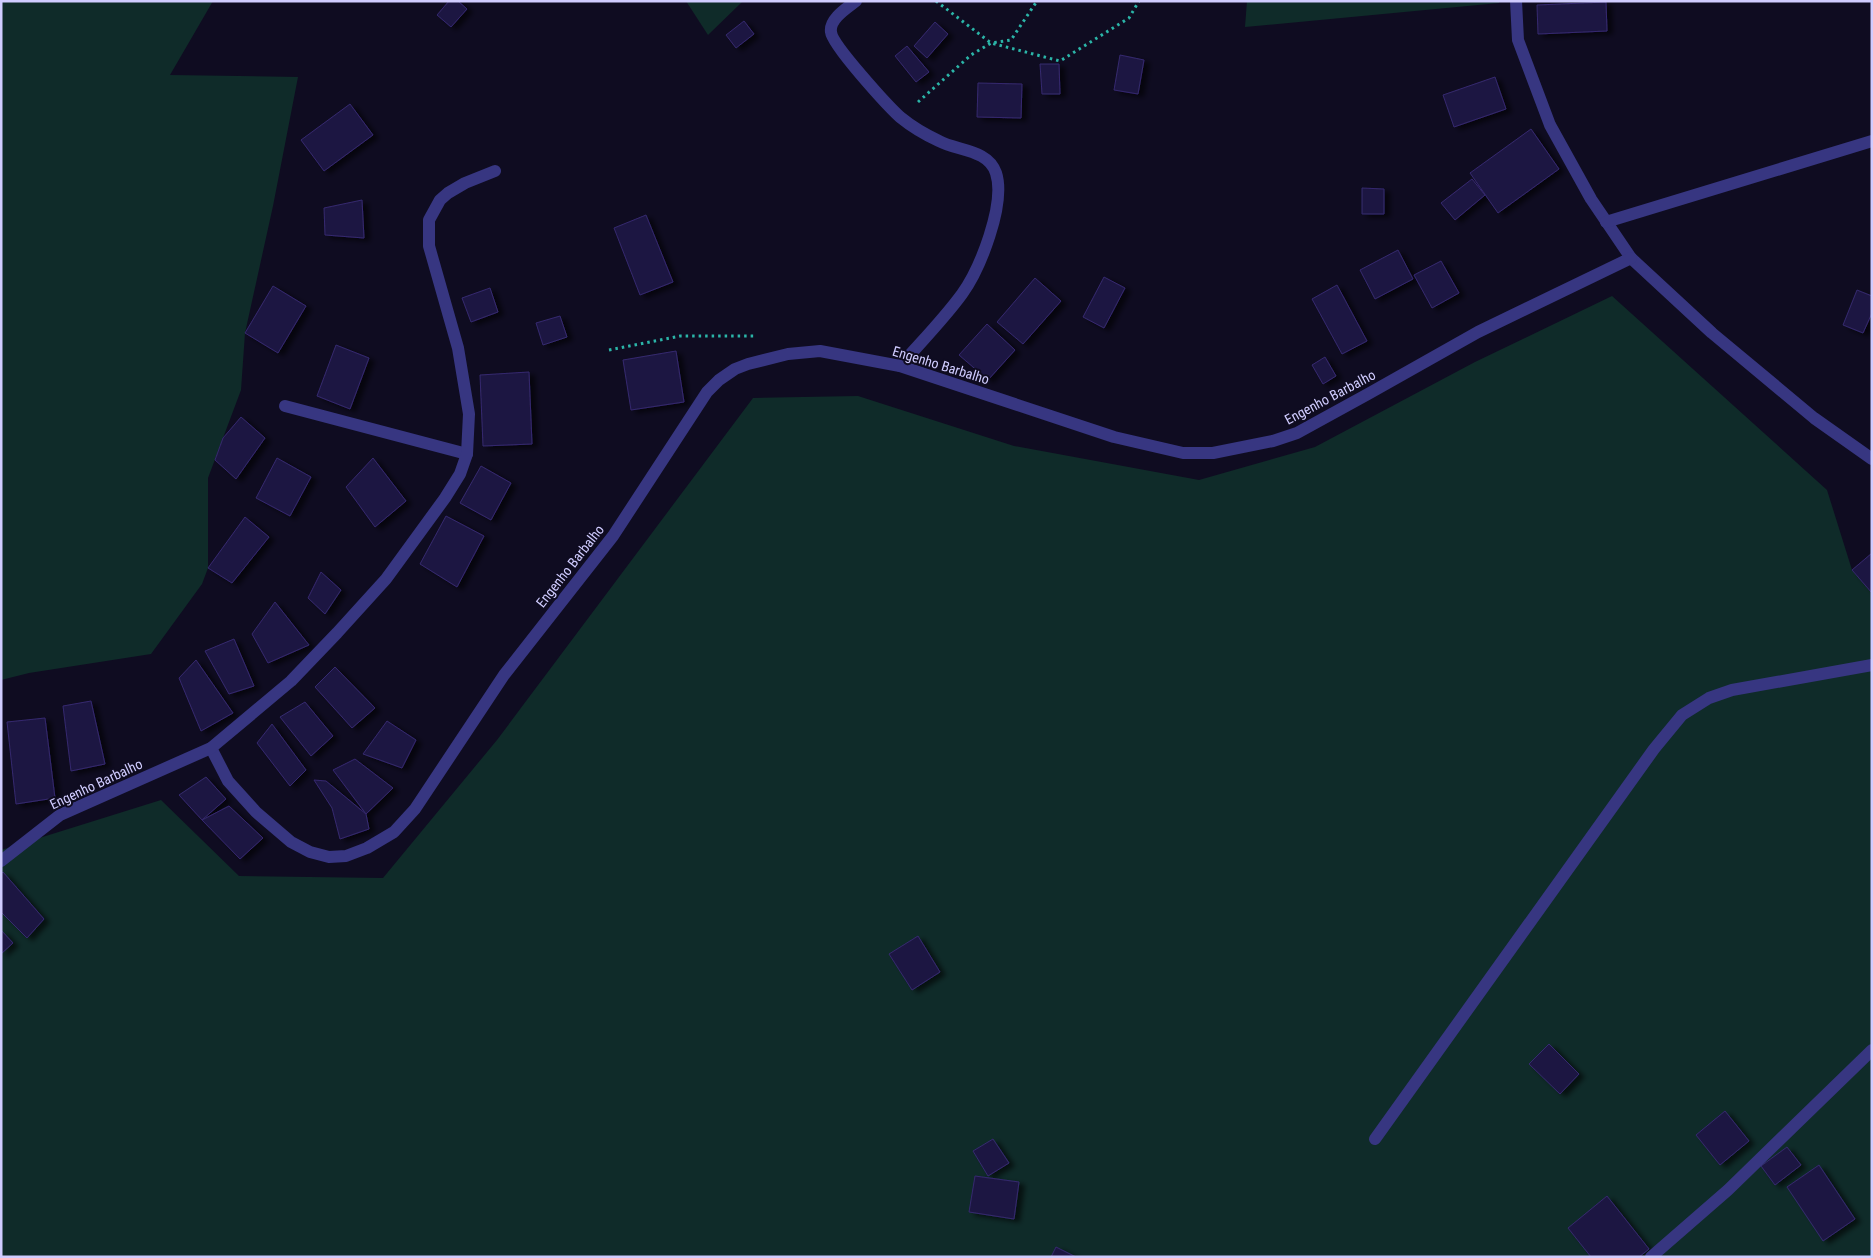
<svg xmlns="http://www.w3.org/2000/svg" width="1873" height="1258" font-family="'Roboto Condensed',sans-serif">
  <style>
    .green { fill: #0f2b29 }
    .building { fill: #1f1842; stroke: #35296f; filter: url(#shadow) }
    .lines { fill: none; stroke-linecap: round; stroke-linejoin: round }
    .path { stroke: #2bb5a8; stroke-width: 3; stroke-dasharray: 2.5 4; stroke-linecap: butt }
    .minor { stroke: #373681; stroke-width: 12 }
    .labels { text-anchor: middle; dominant-baseline: central; stroke-width: 4; stroke-linejoin: round; paint-order: stroke }
    .street-label { font-size: 14px; fill: #d0ccff; stroke: #0f0c21 }
  </style>
  <defs>
    <filter id="shadow"><feDropShadow dx="5.5" dy="3" stdDeviation="2.5" flood-color="#0009"/></filter>
  </defs>
  <rect width="100%" height="100%" fill="#0f0c21"/>
  <g class="green">
    <path d="M1,1h212l-43,74 128,2 -25,129 -28,127 -4,57 -33,88v90l-6,16 -51,70 -122,19 -28,7z"/>
    <path d="M686,1h57l-35,34z"/>
    <path d="M1247,1h252v2l-254,24z"/>
    <path d="M1612,296l215,194 25,80 20,23v664h-1871v-407l160,-50 78,76 144,2 114,-138 256,-342 105,-2 156,50 185,34 116,-33 160,-85z"/>
  </g>
  <g class="building">
    <path d="M449,1h9l9,8 -16,18 -14,-12z"/>
    <path d="M1606,2l1,29 -69,3 -1,-29z"/>
    <path d="M744,21l10,13 -18,14 -10,-13z"/>
    <path d="M935,22l13,12 -21,24 -13,-12z"/>
    <path d="M907,46l22,26 -13,10 -21,-26z"/>
    <path d="M1120,55l24,5 -6,34 -24,-4z"/>
    <path d="M1040,64h19l1,30h-18z"/>
    <path d="M1495,77l11,32 -52,18 -11,-32z"/>
    <path d="M978,83l44,1 -1,34 -44,-1z"/>
    <path d="M350,104l23,31 -49,36 -23,-31z"/>
    <path d="M1531,129l28,40 -61,44 -28,-40z"/>
    <path d="M1472,179l13,16 -30,25 -14,-17z"/>
    <path d="M1362,188l22,1v25h-22z"/>
    <path d="M362,200l2,38 -39,-3 -1,-27z"/>
    <path d="M646,215l27,67 -33,13 -26,-67z"/>
    <path d="M1398,250l15,29 -38,20 -15,-29z"/>
    <path d="M1441,261l18,32 -27,15 -18,-33z"/>
    <path d="M1104,277l21,11 -21,40 -21,-11z"/>
    <path d="M1035,278l26,23 -38,43 -26,-22z"/>
    <path d="M1337,285l30,56 -25,13 -30,-55z"/>
    <path d="M273,286l33,20 -28,47 -33,-20z"/>
    <path d="M490,288l8,24 -27,10 -9,-24z"/>
    <path d="M1857,290l15,6v17l-9,20 -20,-8z"/>
    <path d="M560,316l7,21 -24,8 -7,-22z"/>
    <path d="M987,324l28,26 -27,30 -29,-25z"/>
    <path d="M336,345l33,13 -19,51 -33,-13z"/>
    <path d="M676,351l8,51 -53,8 -8,-50z"/>
    <path d="M1325,357l11,19 -13,8 -11,-19z"/>
    <path d="M529,372l3,72 -49,2 -3,-71z"/>
    <path d="M241,417l24,21 -29,41 -21,-19 8,-22z"/>
    <path d="M277,458l34,19 -21,39 -34,-18z"/>
    <path d="M373,458l33,43 -31,26 -29,-40z"/>
    <path d="M481,466l30,17 -20,37 -31,-17z"/>
    <path d="M446,516l38,20 -27,51 -37,-23z"/>
    <path d="M245,517l24,20 -37,46 -24,-15z"/>
    <path d="M1872,553v40l-20,-23z"/>
    <path d="M321,572l20,18 -16,24 -17,-16z"/>
    <path d="M275,602l34,43 -41,18 -16,-29z"/>
    <path d="M234,639l20,47 -25,8 -24,-43z"/>
    <path d="M196,660l37,53 -32,18 -22,-53z"/>
    <path d="M335,667l40,41 -23,20 -37,-41z"/>
    <path d="M91,701l14,63 -34,7 -8,-65z"/>
    <path d="M305,702l28,34 -22,20 -31,-39z"/>
    <path d="M45,718l10,80 -39,6 -9,-82z"/>
    <path d="M387,721l29,19 -14,28 -39,-14z"/>
    <path d="M272,724l34,46 -16,16 -33,-43z"/>
    <path d="M355,759l38,29 -27,26 -33,-44z"/>
    <path d="M206,777l20,22 -24,21 -23,-25z"/>
    <path d="M314,780l12,1 40,33 3,15 -29,10 -8,-31z"/>
    <path d="M229,806l34,32 -23,21 -38,-39z"/>
    <path d="M3,872l41,47 -17,19 -26,-26v-38z"/>
    <path d="M1,930l12,13 -12,11z"/>
    <path d="M918,936l22,36 -28,18 -23,-36z"/>
    <path d="M1549,1044l30,30 -19,20 -31,-30z"/>
    <path d="M1725,1111l24,30 -29,24 -24,-30z"/>
    <path d="M993,1139l16,24 -21,13 -15,-25z"/>
    <path d="M1787,1147l14,18 -26,20 -14,-19z"/>
    <path d="M1819,1165l36,54 -32,22 -36,-54z"/>
    <path d="M975,1176l44,6 -5,37 -45,-7z"/>
    <path d="M1607,1196l42,53 -10,8h-48l-23,-29z"/>
    <path d="M1056,1247l20,10h-25z"/>
  </g>
  <g class="lines">
    <g class="path">
      <path d="M936,1l55,42 69,18 69,-43 10,-17"/>
      <path d="M918,102l53,-47 20,-12 20,-3 26,-39"/>
      <path d="M609,350l71,-14h77"/>
    </g>
    <g class="minor">
      <path d="M856,1c-9,7 -27,18 -25,31 1,13 57,74 69,85 11,9 26,18 39,24 18,10 49,8 57,32 10,31 -16,96 -34,121 -19,26 -42,49 -62,72"/>
      <path d="M1516,1l2,39 32,85 41,74 40,59 81,75 102,85 58,41"/>
      <path d="M1606,222l266,-81"/>
      <path d="M285,406l182,48"/>
      <path d="M211,748l17,33 28,31 35,30 19,10 19,5 17,-1 21,-8 27,-16 21,-23 89,-134 109,-139 94,-144 12,-12 16,-11 13,-5 40,-10 32,-3 80,15 214,71 69,16h30l60,-12 24,-8 71,-39 110,-62 153,-74"/>
      <path d="M1,861l59,-46 151,-67 80,-67 46,-48 49,-54 59,-81 15,-24 7,-20 2,-40 -11,-66 -29,-102v-26l11,-20 8,-7 17,-10 30,-12"/>
      <path d="M1375,1139l279,-390 28,-34 27,-17 23,-8 140,-25"/>
      <path d="M1651,1257l77,-67 144,-140"/>
    </g>
  </g>
  <g class="labels">
    <g class="street-label">
      <text transform="translate(941 365) rotate(17)">Engenho Barbalho</text>
      <text transform="translate(1330 397) rotate(-28)">Engenho Barbalho</text>
      <text transform="translate(570 566) rotate(-52)">Engenho Barbalho</text>
      <text transform="translate(96 784) rotate(-25)">Engenho Barbalho</text>
    </g>
  </g>
  <rect width="1873" height="1258" fill="none" stroke="#d0ccff" stroke-width="5"/>
</svg>
